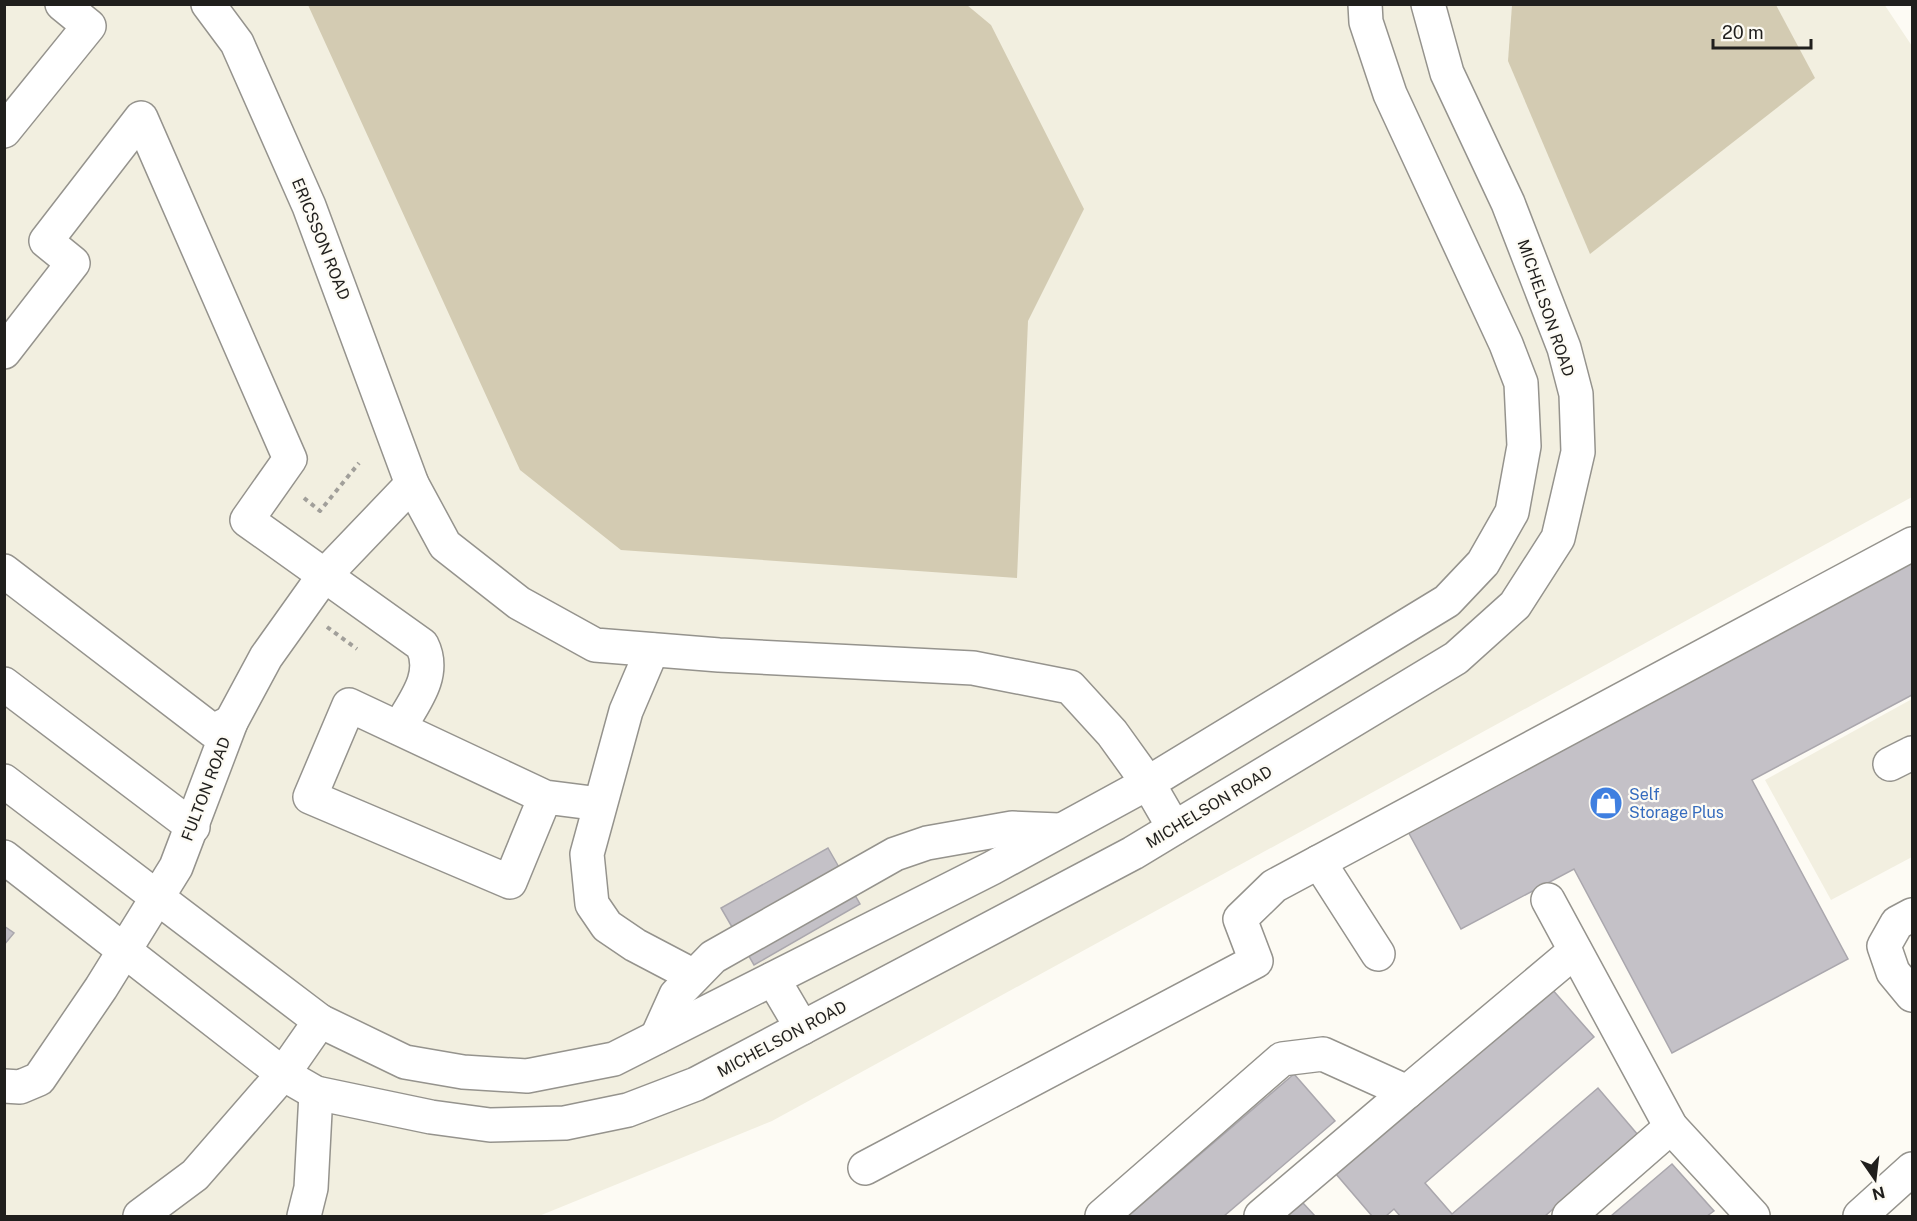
<svg xmlns="http://www.w3.org/2000/svg" width="1917" height="1221" font-family="'Public Sans',sans-serif">
  <style>
    .built { fill: #f2efe0 }
    .green { fill: #d3cbb2 }
    .building { fill: #c4c1c7; stroke: #aaa7ad; stroke-width: 1.5 }
    .lines { fill: none; stroke-linecap: round; stroke-linejoin: round }
    .minor-casing { stroke: #95938d; stroke-width: 36 }
    .path { stroke: #a19f9a; stroke-width: 4; stroke-dasharray: 4.5 4.5; stroke-linecap: butt }
    .minor { stroke: #fff; stroke-width: 33 }
    .labels { text-anchor: middle; dominant-baseline: central; stroke-width: 4.5; stroke-linejoin: round; paint-order: stroke }
    .street-label { font-size: 16px; fill: #201f1d; stroke: #fdfbf4 }
    .shop-label { font-size: 16px; fill: #366cbe; stroke: #fdfbf4; text-anchor: start }
  </style>
  <rect width="100%" height="100%" fill="#fdfbf4"/>
  <g class="built">
    <path d="M1884,4l28,42v451l-1140,624 -233,95h-534v-1211z"/>
    <path d="M1912,699v158l-81,43 -66,-120z"/>
  </g>
  <g class="green">
    <path d="M308,5h659l24,20 93,184 -56,112 -11,257 -396,-28 -101,-80z"/>
    <path d="M1512,5h264l39,73 -225,176 -82,-193z"/>
  </g>
  <g class="building">
    <path d="M1912,556v139l-160,85 96,179 -176,94 -98,-184 -113,60 -56,-103z"/>
    <path d="M828,848l32,56 -106,61 -33,-57z"/>
    <path d="M4,926l10,7 -10,12z"/>
    <path d="M1551,988l43,49 -169,146 27,31 146,-126 40,47 -93,81h-145l-6,-7 -8,7h-14l-36,-42z"/>
    <path d="M1294,1074l41,47 -111,95h-96z"/>
    <path d="M1672,1164l42,47 -7,5h-96z"/>
    <path d="M1303,1203l12,13h-28z"/>
  </g>
  <g class="lines">
    <defs>
      <g id="minor">
        <path d="M208,4l29,39 72,163 103,278 33,61 74,58 76,42 124,10 254,13 97,19 42,46 36,50 26,45"/>
        <path d="M4,131l85,-105 -27,-22"/>
        <path d="M4,352l69,-89 -27,-22 95,-123 149,341 -43,61 175,125c15,30 -8,57 -23,83"/>
        <path d="M4,571l209,160 18,-9"/>
        <path d="M652,650l-26,61 -39,143 5,50 15,22 28,19 59,31"/>
        <path d="M4,684l189,143"/>
        <path d="M1890,764l22,-11"/>
        <path d="M4,781l316,240 -37,53 -88,101 -55,41"/>
        <path d="M545,797l-35,85 -200,-85 39,-92 196,92 55,7"/>
        <path d="M4,857l279,217 33,19 115,24 59,8 75,-2 63,-13 68,-26 437,-231 323,-195 59,-53 43,-67 20,-86 -2,-58 -12,-46 -56,-145 -61,-130 -19,-69"/>
        <path d="M1319,862l59,92"/>
        <path d="M1548,900l123,227 82,89"/>
        <path d="M1912,915l-15,8 -13,23 9,26 19,23"/>
        <path d="M773,979l29,49"/>
        <path d="M320,1021l85,41 58,10 64,4 87,-17 378,-191 156,-85 299,-182 36,-38 29,-51 12,-66 -3,-63 -15,-39 -116,-250 -24,-72 -1,-18"/>
        <path d="M657,1037l19,-42 37,-38 182,-103 32,-11 85,-15 47,2"/>
        <path d="M4,1086l16,1 19,-8 62,-91 75,-121 55,-145 35,-65 57,-80 89,-93"/>
        <path d="M865,1168l391,-207 -16,-42 34,-33 638,-342"/>
        <path d="M304,1216l7,-28 5,-95"/>
        <path d="M1102,1216l180,-157 41,-5 84,38 168,-141"/>
        <path d="M1261,1216l146,-124"/>
        <path d="M1569,1216l102,-89"/>
        <path d="M1860,1216l52,-47"/>
      </g>
    </defs>
    <use href="#minor" class="minor-casing"/>
    <g class="path">
      <path d="M304,498l16,13 39,-48"/>
      <path d="M327,627l30,22"/>
    </g>
    <use href="#minor" class="minor"/>
  </g>
  <defs>
    <symbol id="shop-disc" viewBox="-11 -11 22 22"><circle r="9.5" fill="#3f7fe0" stroke="#fdfbf4"/><path d="M-5-2.5h2.3a2.7 3.5 0 0 1 5.4 0H5L5.5 6h-11ZM-1.5-2.5h3a1.5 2.3 0 0 0-3 0Z" fill="#fff"/></symbol>
  </defs>
  <g fill-rule="evenodd">
    <use href="#shop-disc" x="1587" y="784" width="38" height="38"/>
  </g>
  <g class="labels">
    <g class="street-label">
      <text transform="translate(321 239) rotate(68)">ERICSSON ROAD</text>
      <text transform="translate(1546 308) rotate(71)">MICHELSON ROAD</text>
      <text transform="translate(206 789) rotate(-69)">FULTON ROAD</text>
      <text transform="translate(1209 807) rotate(-31)">MICHELSON ROAD</text>
      <text transform="translate(782 1039) rotate(-28)">MICHELSON ROAD</text>
    </g>
    <g class="shop-label">
      <text x="1629" y="794">Self<tspan x="1629" dy="18">Storage Plus</tspan></text>
    </g>
  </g>
  <rect width="1917" height="1221" fill="none" stroke="#201f1d" stroke-width="12"/>
  <g transform="translate(1875 1179) rotate(166)" stroke="#fdfbf4" stroke-width="4.5" paint-order="stroke">
  <path d="M0-4.5L10 22L0 15L-10 22Z" fill="#201f1d"/>
  <text y="-9" font-size="16" font-weight="bold" text-anchor="middle" fill="#201f1d">N</text>
  </g>
  <path d="M1713 39v9h98v-9" fill="none" stroke="#201f1d" stroke-width="3"/>
  <text x="1722" y="39" font-size="18" fill="#201f1d" stroke="#fdfbf4" stroke-width="4.5" paint-order="stroke">20 m</text>
</svg>
